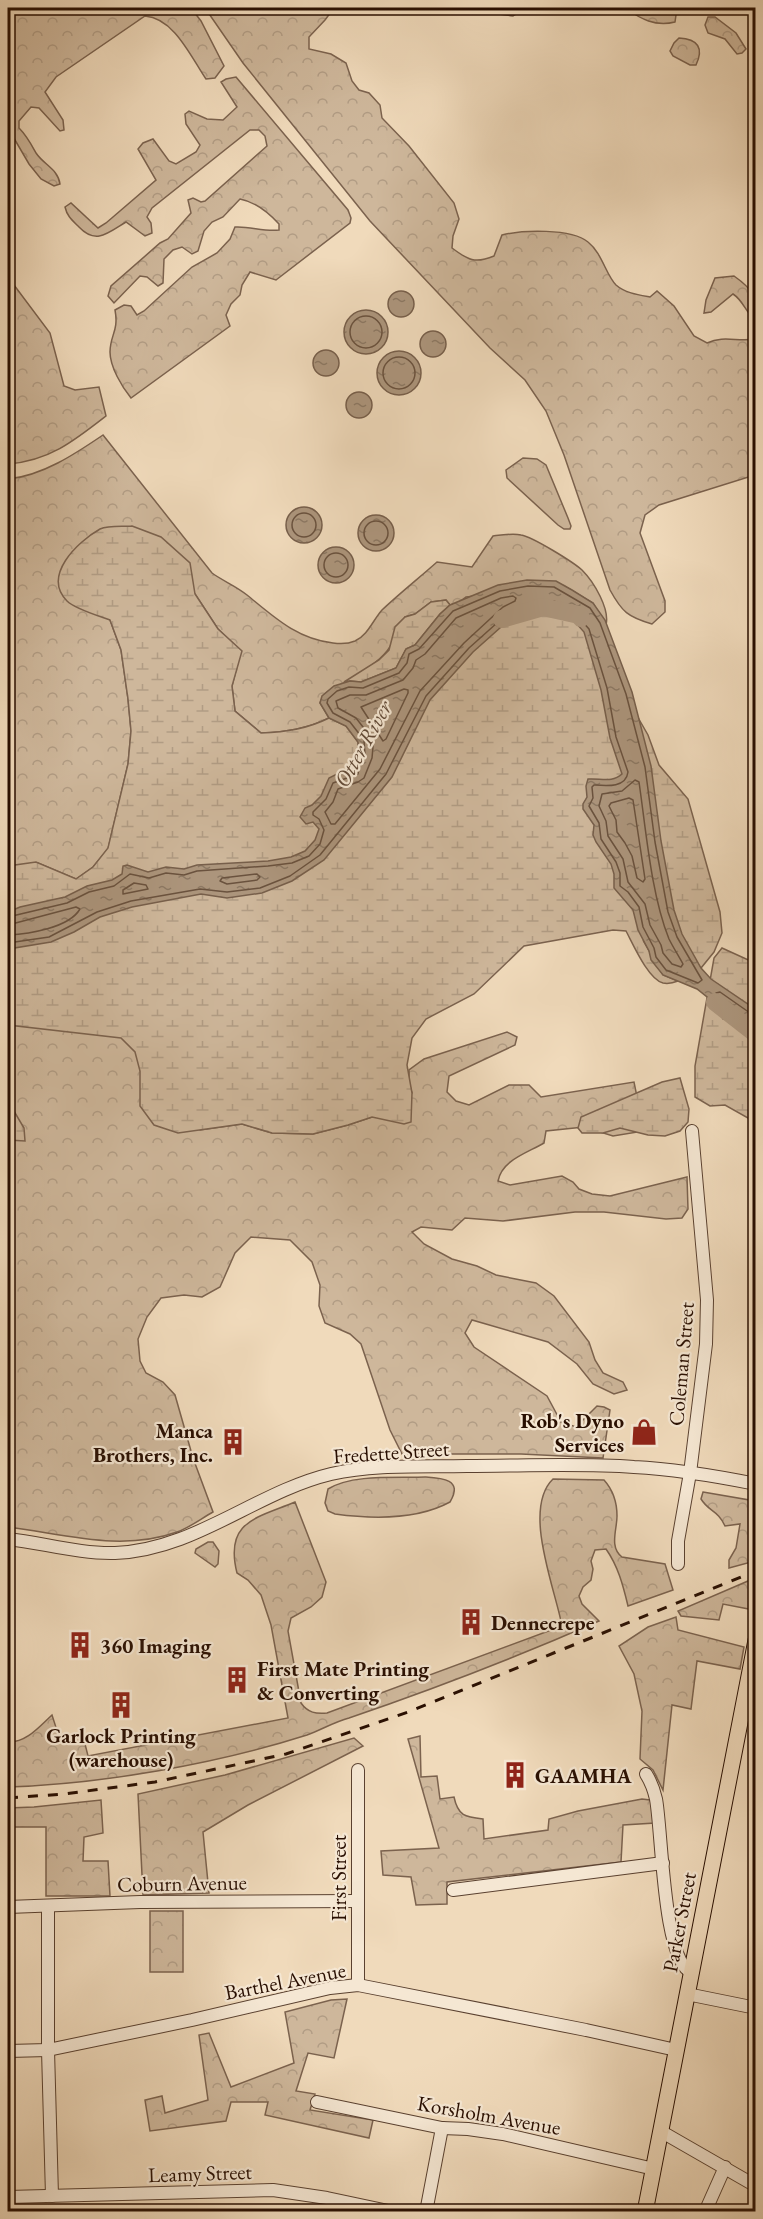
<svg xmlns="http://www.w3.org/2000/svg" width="763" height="2219" font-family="'EB Garamond',serif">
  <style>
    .forest { fill: url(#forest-crowns); stroke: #7b624e; stroke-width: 1.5 }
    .wetland { fill: url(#wetland-marsh); stroke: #7b624e; stroke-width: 1.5 }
    .water { fill: url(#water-ripples); stroke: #775f4b; stroke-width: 1.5 }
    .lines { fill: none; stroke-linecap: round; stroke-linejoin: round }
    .shore { stroke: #6a523e; stroke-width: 1.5 }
    .river { stroke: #ac957c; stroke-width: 18 }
    .minor-casing { stroke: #5a4130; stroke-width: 14 }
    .major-casing { stroke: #280e01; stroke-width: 17 }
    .minor { stroke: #f5e7d3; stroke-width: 12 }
    .major { stroke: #f0dabb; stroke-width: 15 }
    .rail { stroke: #280e01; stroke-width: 3; stroke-dasharray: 10 10; stroke-linecap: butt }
    .labels { text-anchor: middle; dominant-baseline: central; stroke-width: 4.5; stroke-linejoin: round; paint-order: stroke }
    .street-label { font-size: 21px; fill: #280e01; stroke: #f5e7d3 }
    .poi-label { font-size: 21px; font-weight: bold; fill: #280e01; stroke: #f5e7d3; text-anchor: start }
    .water-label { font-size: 22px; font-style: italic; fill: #634b38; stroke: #f5e7d3 }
  </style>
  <defs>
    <pattern id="forest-crowns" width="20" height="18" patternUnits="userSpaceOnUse" patternTransform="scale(1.5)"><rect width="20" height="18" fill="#ceb79b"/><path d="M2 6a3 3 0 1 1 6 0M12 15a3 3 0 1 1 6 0" fill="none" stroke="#b19c84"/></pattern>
    <pattern id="wetland-marsh" width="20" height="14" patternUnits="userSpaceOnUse" patternTransform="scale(1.5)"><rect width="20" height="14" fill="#ceb79b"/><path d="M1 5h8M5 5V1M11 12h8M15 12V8" fill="none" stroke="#b19c84"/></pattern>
    <pattern id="water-ripples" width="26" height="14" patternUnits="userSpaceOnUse" patternTransform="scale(1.5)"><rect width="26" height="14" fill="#ac957c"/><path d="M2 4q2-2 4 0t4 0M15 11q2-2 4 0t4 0" fill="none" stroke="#8c7863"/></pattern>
  </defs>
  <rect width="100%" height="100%" fill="#f0dabb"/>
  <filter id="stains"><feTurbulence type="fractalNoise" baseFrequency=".00333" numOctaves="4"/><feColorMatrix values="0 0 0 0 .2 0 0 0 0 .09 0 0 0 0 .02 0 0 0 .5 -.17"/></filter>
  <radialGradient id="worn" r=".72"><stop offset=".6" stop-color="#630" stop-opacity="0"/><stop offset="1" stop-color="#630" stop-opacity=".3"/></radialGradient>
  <g class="forest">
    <path d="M8,8h183l10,13 23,45 -9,12 -9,1c-15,-22 -32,-61 -61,-63l-89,61 -11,15 18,28 1,10 -4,1 -21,-23 -8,-1 -12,14v7c8,8 12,16 17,25 8,12 22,16 24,31l-6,2 -13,-7 -12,-15 -21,-36z"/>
    <path d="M205,8h129l-9,12 -16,17v12l22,5 15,9 6,18 7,9 10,3 11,12 2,13 27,28 45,57 5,16 -6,17 -1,12c16,12 23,16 42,8l8,-21c20,-5 69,-7 86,7 14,11 18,33 28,43 9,8 23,10 34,12l7,-6 17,15 20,30 13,7c17,-8 30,-1 48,-4v136l-96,30 -14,10 -5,18 25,68v11l-13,12c-24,-7 -30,-12 -42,-34l-46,-135 -18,-44 -21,-31 -35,-32 -120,-127 -127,-158z"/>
    <path d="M448,8h68l3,4 -6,4c-21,-4 -43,-4 -65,-8z"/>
    <path d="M625,8h47l4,7 -1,7c-20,5 -34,-3 -50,-14z"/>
    <path d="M708,17h7l21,16 10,16 -4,4 -5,1 -12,-15 -17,-6 -3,-8z"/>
    <path d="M679,38c19,1 25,10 17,27h-6l-17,-9 -3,-5 4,-8z"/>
    <path d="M236,77l112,133 3,8 -1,5 -74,57 -26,-8 -8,13 -2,10 -9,9 -5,11 4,11 -99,72c-9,-11 -21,-31 -21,-46 0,-17 9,-21 5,-42l9,-5 7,1 6,9 7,-4 48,-44 25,-14 13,-14 5,-12c15,-1 29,5 44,3v-6c-11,-12 -23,-22 -39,-25l-17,18 -11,5 -8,9 -6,20 -6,3 -10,-7 -9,3 -9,9 -1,24 -5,3 -11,-9 -7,-1 -26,27 -6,-7 3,-10 49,-43 8,-4 23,-26 -3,-13 5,-2 8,4 4,-1 62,-55 -2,-10 -6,-6h-9l-98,78 -5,9 4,6 1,10 -7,3 -19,-14c-18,11 -30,23 -47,5 -7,-7 -12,-11 -14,-20l6,-4 27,25 8,-5 50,-43 -18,-31 5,-6 10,-4 16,22 7,3 20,-12 4,-7 -14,-21 -1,-10 4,-3 18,8 16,1 14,-13 -16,-25 5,-3z"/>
    <path d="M734,276c20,14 22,20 21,43 -9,-5 -11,-18 -22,-25l-22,18 -7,1 2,-13 9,-22z"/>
    <path d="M8,277l42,56 14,53 11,4 24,-3 7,29c-32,25 -57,45 -98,48z"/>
    <path d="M103,435l109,138c11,8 24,13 35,22 27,22 50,44 86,48 7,1 15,1 22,-2 13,-6 18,-21 27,-31 18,-17 37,-32 55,-48l35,5 21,-31c8,-1 20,-3 28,-1 12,2 52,27 61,35 12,12 28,39 24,55l-13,-22 -27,-16 -100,10 -8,6 -8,2 -4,-5 -15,2 -16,12 -10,3c-6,10 -11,26 -18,34 -11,14 -32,26 -47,34 -10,6 -16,6 -20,18l9,15c-22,11 -44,14 -68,15l-26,-22 -3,-25 9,-35 -23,-22 -23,-35 -85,26 11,30 7,49 3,32 -3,33 -20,85 -15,18 -17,12 -38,-16 -30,4v-388c34,-3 67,-25 95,-44z"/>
    <path d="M523,458l14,1 9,6 22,53 3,8 -1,3h-6l-6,-4 -51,-47 -1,-8z"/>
    <path d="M106,1005l94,125 42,-6 30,9 41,1 35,-9 24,-8 40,-24 -3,-11v-12l15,-11 83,-27 10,5 -2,8 -66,31 -2,16 9,9 13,4 40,-20h20l12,12 93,-15 10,49 -31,5 -29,-9 -38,4 -2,12c-17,10 -42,17 -46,38l12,4 52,-9 11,6 6,7 13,5 18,2 77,-19 1,32 -6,9 -16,1 -62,-7h-29l-72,9 -38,-3 -13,12 -31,-3 -9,5 12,12 28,15 25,7 19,9 40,8 18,13 35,46 6,18 8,13 20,9 4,8 -13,4 -21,-10 -16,-20 -29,-22 -76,-22 -7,13 9,14 73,49 14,26 15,5 21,-21 7,1 6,3 -7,48 -82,-4h-119l-12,-24 -29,-86 -11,-10 -25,-11 -6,-17 1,-21 -8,-23 -22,-22 -39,-3 -16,16 -15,34 -18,10 -18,-2 -23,3 -14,19 -9,22 2,22 6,12 17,9 12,13 18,63 20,54c-11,6 -24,16 -36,20 -56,20 -113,2 -169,-5v-511z"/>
    <path d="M425,1477c16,1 39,2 25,25 -33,18 -78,17 -115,12l-7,-3 -3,-8 3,-14c24,-15 68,-11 97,-12z"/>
    <path d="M553,1479l51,1c9,10 13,22 13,36 0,14 -8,31 5,41l43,7 8,26 -45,16c-5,-21 -10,-40 -22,-57l-11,1 -4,11 2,8 -2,11 -8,7 -4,9 3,8 17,17c-82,36 -165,68 -250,97 -15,4 -28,12 -42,17 -91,29 -205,49 -299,52v-45c18,1 31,-15 44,-27l8,25 23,-4 5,20 200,-38 -17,-93 -10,-30 -13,-15 -11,-7c-13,-52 20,-55 58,-71l31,80 -4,15 -11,10 -20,11 -3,13 13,72c7,10 15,11 26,10l235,-87c-7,-38 -40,-117 -9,-147z"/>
    <path d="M703,1492l52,9v60l-26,7v-8l7,-12 4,-24 -15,2c-7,-16 -16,-14 -24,-27z"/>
    <path d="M208,1542h5l6,9 -1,13 -3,3 -20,-14 1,-4z"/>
    <path d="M755,1578l-1,32 -31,-6 -4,16 -38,-4 -3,-5z"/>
    <path d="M676,1617l2,13 66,17 -4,22 -43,-8 -6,48 -19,-4 -9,85 -10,-20 -13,-11 2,-48 -8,-37 -15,-28 29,-19z"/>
    <path d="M420,1736l1,41 16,-1 3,23 14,-2c4,19 11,20 29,22l1,20 64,-9 1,-11 29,-8 64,-12 8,1 3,5 2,18 -32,2 -2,37 -174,20v22l-31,1 -5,-28 -28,-2 -2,-24 58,-3 -31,-109z"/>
    <path d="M354,1738l9,8 -115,59 -45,27 6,61 -66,2 -5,-101 87,-19z"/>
    <path d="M101,1800l2,33 -19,4 -1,24h25l2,35h-64v-69h-38v-19l26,-1z"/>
    <rect x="150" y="1911" width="33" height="61"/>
    <path d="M347,1999l-13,59 -26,-5 -12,38 19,3 -5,16 63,10 -4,18 -104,-23 3,-13h-37l-5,19 -76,10 -5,-31 17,-4 3,17 43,-13 -9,-65 10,-2 22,54 63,-24 -9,-51 46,-12z"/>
  </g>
  <g class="wetland">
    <path d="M132,526l29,11 29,26 5,31 23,35 24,22 -10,35 3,25 26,22c25,-1 46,-4 68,-15l17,8 12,16 1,12 -5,16 -11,1 -7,5 7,16 54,-69 100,-103 40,-13h16l26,8 69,120 11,30 29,34 32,113 2,21 -8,19 -13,16 -57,-26 19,33 15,6c-5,2 -10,3 -15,2 -15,-4 -30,-39 -37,-52l-13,-1 -89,16 -50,48 -48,25 -14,19 -5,27 5,28 -1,29 -7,2 -32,-7 -24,8 -35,9 -41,-1 -30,-9 -64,9 -24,-8 -14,-19v-35l-5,-19 -14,-14 -113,-13v-159l28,-4 40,17 17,-12 15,-19 20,-84 3,-33 -3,-32 -7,-49 -11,-30c-11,-4 -35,-11 -43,-19 -25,-25 10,-59 33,-72 9,-4 23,-2 32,-3z"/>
    <path d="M446,600l4,5 -10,9 -25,31 -9,4 -10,19 -35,14 -11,-1 -6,1 35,-22 10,-10 6,-23 10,-10 10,-3 16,-12z"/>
    <path d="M722,948l33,15v159l-30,-17 -15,1 -15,-9v-31l19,-108z"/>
    <path d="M680,1078l9,31 -1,13 -8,9 -15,5 -17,-1 -28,-7 -17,5h-21l-4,-5 3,-11 81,-35z"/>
    <path d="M8,1101l16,27 1,13 -17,-1z"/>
  </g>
  <g class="water">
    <circle cx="401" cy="304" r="13"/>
    <circle cx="366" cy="332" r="22"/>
    <circle cx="433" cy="344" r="13"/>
    <circle cx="326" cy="363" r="13"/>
    <circle cx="399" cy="373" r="22"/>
    <circle cx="359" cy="405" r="13"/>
    <circle cx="304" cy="525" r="18"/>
    <circle cx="376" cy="533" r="18"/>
    <circle cx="336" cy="565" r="18"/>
    <path d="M527,580l29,1 16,9 21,13 12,17 27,72 19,74 10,75 13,69 8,24 19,34 10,11 44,30v24l-20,-17 -12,3 -5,-9 -1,-5 -20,-16 -34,-14 -12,-15 -2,-9 -11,-21 -5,-20 -19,-22v-14l-3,-10 -15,-22 -3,-7 1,-10 -11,-16v-5l4,-7 -1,-11 2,-7c13,-1 24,4 34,-5l-12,-36 -9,-48 -17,-58 -16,-18 -15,-7h-16l-26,11 -38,34 -43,48 -38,77 -68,83 -32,21 -30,12 -35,5 -26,-4 -69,13 -32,10 -26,15 -23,10 -43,7v-37l12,-5 45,-10 22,-11 25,-6 10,-6 1,-8 4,-1 21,7 18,-5 18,2 13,-4 71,-4 23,-4 14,-6 10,-11 4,-11 -6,-7 -7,2 -6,-7 5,-9 7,-3 9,-9 8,-18 14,-7 10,-1 1,-8 5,-8 -1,-12 -12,-16 -17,-8 -9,-15 2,-7 12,-10 16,-5 11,1 35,-14 10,-19 9,-4 25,-31 10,-9 48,-20z"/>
  </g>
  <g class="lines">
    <g class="shore">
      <circle cx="366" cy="332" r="16"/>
      <circle cx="399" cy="373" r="16"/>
      <circle cx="304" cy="525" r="12"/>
      <circle cx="376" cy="533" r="12"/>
      <circle cx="336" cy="565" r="12"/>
      <path d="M513,596l3,2 -1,3 -12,6 -39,36 -44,48 -40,78 -45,55h-4l-6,-12 8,-10 5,-13 20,-7 6,-4 8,-20 1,-11 -3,-11 -14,-18 -18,-10 -2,-7 14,-6h16l37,-15 10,-12 3,-8 9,-6 31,-36 45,-20z"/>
      <path d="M404,689l4,1v3l-22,46 -3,2 -22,-34z"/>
      <path d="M635,780l4,2c7,48 12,112 30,157 4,8 9,16 14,25l-2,3 -9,-3 -9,-11 -2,-8 -11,-20 -5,-21 -17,-22 -5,-23 -15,-23 -2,-15 -7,-15 3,-12 20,-3z"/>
      <path d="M629,798l4,2 12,79 -2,3 -6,-4 -5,-22 -7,-13 -8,-11 -1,-12 -7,-14 2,-3z"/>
      <path d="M257,874l3,3 -3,3 -30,4 -7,-3 2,-3z"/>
      <path d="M134,883l12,2 2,4 -25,5v-4z"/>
      <path d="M8,917l59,-14 22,-11 25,-6 16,-12 19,4 17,-5 18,2 13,-4 71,-5 24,-3 17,-7 11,-12 4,-14 -5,-11 -6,-4v-3l13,-13 7,-16 25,-9 2,-13 5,-6 -1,-15 -14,-18 -17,-9 -6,-10 1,-4 9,-8 12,-4 14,1 36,-15 8,-10 2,-9 10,-5 34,-38 47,-20 28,-5 26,1 36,21 10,15 26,71 19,73 10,75 13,70 9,25 25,43 -4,3 -32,-13 -10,-13 -2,-9 -11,-21 -4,-20 -11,-15 -8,-6v-13l-4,-11 -15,-23 -2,-16 -10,-17 4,-8 -1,-11 2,-2c13,1 32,3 34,-13l-12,-35 -9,-49 -18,-59 -18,-20 -17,-8h-18l-29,13 -38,34 -43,48 -40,78 -66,81 -30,21 -30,12 -33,4 -27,-3 -69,12 -34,11 -48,25 -41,6"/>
      <path d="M8,925l68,-18 4,2c-11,19 -52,25 -72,26"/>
      <path d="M756,1014l-6,-1 -30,-21 -4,1v3l7,6 3,8 11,1 19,14"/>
    </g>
    <g class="river">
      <path d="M502,619l41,-12 36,8 2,3"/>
      <path d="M715,1002l41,32"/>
    </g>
    <defs>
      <g id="minor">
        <path d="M8,1539c35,4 72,15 107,14 80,-3 141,-61 216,-79 44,-10 91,-7 136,-8 56,0 112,-3 167,1 41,2 82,9 122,17"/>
        <path d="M678,1564v-23l12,-68 16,-129 1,-44 -15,-169"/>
        <path d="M646,1774c5,8 8,16 10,25 6,31 7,162 35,173"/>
        <path d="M453,1890l210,-27"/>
        <path d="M8,1907l132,-5 217,-1"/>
        <path d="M48,1907v143l4,146"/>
        <path d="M358,1985v-215"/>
        <path d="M687,1994l69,14"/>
        <path d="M8,2051l40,-1 144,-30 138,-32 28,-3 228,45 90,20"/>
        <path d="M317,2102l125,26 26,1 35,5 151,35"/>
        <path d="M662,2132l94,54"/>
        <path d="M8,2197l265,-7 54,8 66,14"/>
        <path d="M426,2212l16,-84"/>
        <path d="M705,2212l20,-45"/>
      </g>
      <path id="major" d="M645,2212l111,-572"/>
    </defs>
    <use href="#minor" class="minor-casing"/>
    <use href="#major" class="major-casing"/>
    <use href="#minor" class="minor"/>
    <use href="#major" class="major"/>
    <path class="rail" d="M8,1798l56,-4 91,-12 131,-28 122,-42 348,-141"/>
  </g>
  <defs>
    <symbol id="shop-bare" viewBox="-9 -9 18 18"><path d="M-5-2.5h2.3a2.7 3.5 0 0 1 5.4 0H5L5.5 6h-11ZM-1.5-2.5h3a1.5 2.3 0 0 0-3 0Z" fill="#8f2418" stroke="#f5e7d3" stroke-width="2.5" paint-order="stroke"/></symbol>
    <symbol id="building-bare" viewBox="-9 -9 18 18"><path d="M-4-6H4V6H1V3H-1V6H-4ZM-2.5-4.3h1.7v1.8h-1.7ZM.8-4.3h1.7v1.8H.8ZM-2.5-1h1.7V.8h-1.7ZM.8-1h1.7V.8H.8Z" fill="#8f2418" stroke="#f5e7d3" stroke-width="2.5" paint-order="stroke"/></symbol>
  </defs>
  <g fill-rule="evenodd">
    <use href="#shop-bare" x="625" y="1413" width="38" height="38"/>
    <use href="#building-bare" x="214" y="1423" width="38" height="38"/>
    <use href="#building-bare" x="452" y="1603" width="38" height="38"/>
    <use href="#building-bare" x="61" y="1626" width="38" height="38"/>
    <use href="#building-bare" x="218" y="1661" width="38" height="38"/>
    <use href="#building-bare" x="102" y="1686" width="38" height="38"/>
    <use href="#building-bare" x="496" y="1756" width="38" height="38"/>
  </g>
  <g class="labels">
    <g class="street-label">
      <text transform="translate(681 1364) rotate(-85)">Coleman Street</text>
      <text transform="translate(391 1452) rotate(-4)">Fredette Street</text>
      <text transform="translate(338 1878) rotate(-90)">First Street</text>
      <text transform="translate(182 1883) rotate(-1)">Coburn Avenue</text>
      <text transform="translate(679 1922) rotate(-79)">Parker Street</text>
      <text transform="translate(285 1981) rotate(-11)">Barthel Avenue</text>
      <text transform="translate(489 2115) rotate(10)">Korsholm Avenue</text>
      <text transform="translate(200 2173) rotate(-2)">Leamy Street</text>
    </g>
    <g class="poi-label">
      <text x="624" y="1420" text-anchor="end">Rob's Dyno<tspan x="624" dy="24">Services</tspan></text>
      <text x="213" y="1430" text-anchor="end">Manca<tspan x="213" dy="24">Brothers, Inc.</tspan></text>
      <text x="491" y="1622">Dennecrepe</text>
      <text x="100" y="1645">360 Imaging</text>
      <text x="257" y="1668">First Mate Printing<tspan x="257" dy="24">&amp; Converting</tspan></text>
      <text x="121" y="1735" text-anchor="middle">Garlock Printing<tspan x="121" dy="24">(warehouse)</tspan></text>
      <text x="535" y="1775">GAAMHA</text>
    </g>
    <g class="water-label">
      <text transform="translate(363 744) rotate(-61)">Otter River</text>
    </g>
  </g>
  <rect width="763" height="2219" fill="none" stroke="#f0dabb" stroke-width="30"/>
  <rect x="9" y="9" width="745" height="2201" fill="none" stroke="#280e01" stroke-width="3"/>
  <rect x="15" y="15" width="733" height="2189" fill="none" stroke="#280e01" stroke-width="1.5"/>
  <rect width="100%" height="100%" filter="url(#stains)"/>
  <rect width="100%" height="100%" fill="url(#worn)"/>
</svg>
